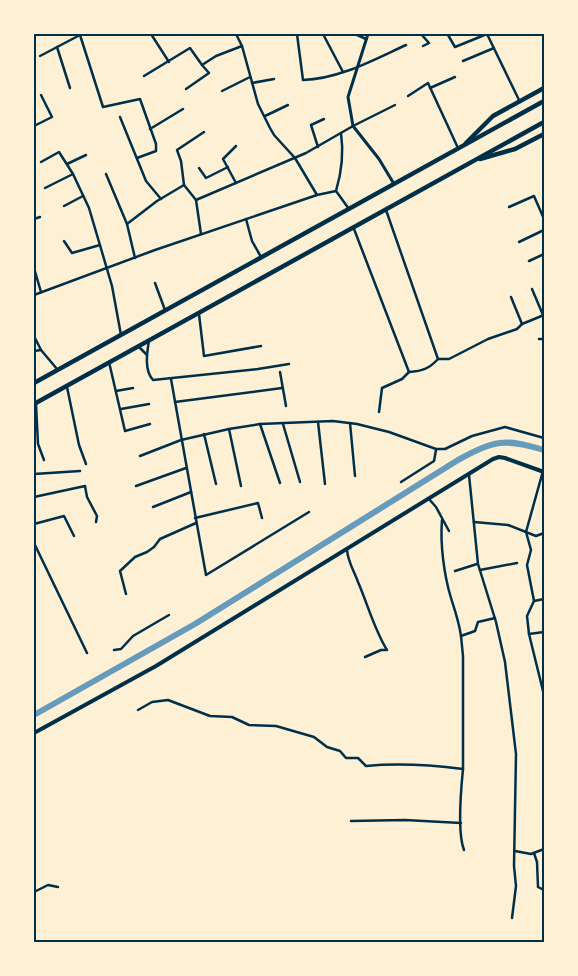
<svg xmlns="http://www.w3.org/2000/svg" width="578" height="976" font-family="'Roboto Condensed',sans-serif">
  <style>
    .lines { fill: none; stroke-linecap: round; stroke-linejoin: round }
    .canal { stroke: #669bbc; stroke-width: 6 }
    .minor { stroke: #003049; stroke-width: 2.5 }
    .tertiary { stroke: #003049; stroke-width: 3 }
    .secondary { stroke: #003049; stroke-width: 4 }
    .primary { stroke: #003049; stroke-width: 4.5 }
    .trunk { stroke: #003049; stroke-width: 4.5 }
    .neatline { fill: none; stroke: #003049; stroke-width: 2 }
  </style>
  <rect width="100%" height="100%" fill="#fdf0d5"/>
  <g class="lines">
    <path class="canal" d="M34,715l161,-91 263,-164c37,-20 46,-22 86,-10"/>
    <g class="minor">
      <path d="M151,34l18,28"/>
      <path d="M236,34l6,12 16,58 12,24 4,7 21,23 22,37"/>
      <path d="M297,34l6,46c36,-1 70,-20 103,-35"/>
      <path d="M323,34l20,38"/>
      <path d="M355,34l11,5"/>
      <path d="M421,34l8,9 -6,3"/>
      <path d="M487,34l33,68"/>
      <path d="M448,35l7,12 32,-13"/>
      <path d="M57,47l13,41"/>
      <path d="M40,56l40,-21 23,72 37,-8 16,45v7l-19,7"/>
      <path d="M463,61l31,-13"/>
      <path d="M144,76l46,-28 12,17 14,-9 26,-10"/>
      <path d="M252,83l22,-4"/>
      <path d="M430,88l25,-11"/>
      <path d="M186,89l23,-16 -7,-8"/>
      <path d="M222,91l28,-14"/>
      <path d="M408,96l20,-13 30,65"/>
      <path d="M265,116l23,-11"/>
      <path d="M120,117l26,64 15,18"/>
      <path d="M34,126l18,-9 -11,-22"/>
      <path d="M150,129l33,-20"/>
      <path d="M236,146l-13,13 13,24"/>
      <path d="M318,147l-7,-22 13,-6"/>
      <path d="M41,162l18,-10 14,22 16,34 23,78 9,49"/>
      <path d="M67,164l19,-9"/>
      <path d="M199,168l7,10 22,-11"/>
      <path d="M106,174l21,50"/>
      <path d="M184,185l-3,-24 -4,-11 27,-18"/>
      <path d="M45,188l28,-14"/>
      <path d="M336,191c6,-20 8,-37 5,-58"/>
      <path d="M196,200l5,34"/>
      <path d="M64,206l19,-10"/>
      <path d="M509,207l25,-11 10,23"/>
      <path d="M386,210l52,149"/>
      <path d="M34,219l6,-2"/>
      <path d="M246,219l6,22 9,16"/>
      <path d="M354,229l55,143"/>
      <path d="M64,241l8,12 28,-8"/>
      <path d="M519,242l25,-12"/>
      <path d="M135,258l-8,-34 30,-23 27,-16 12,15 110,-47 47,-27 42,-21"/>
      <path d="M529,261l15,-7"/>
      <path d="M34,268l7,24"/>
      <path d="M155,283l10,27"/>
      <path d="M532,289l11,26"/>
      <path d="M34,295l121,-45 162,-55 19,-4 13,18"/>
      <path d="M511,297l11,27"/>
      <path d="M199,314l5,42 57,-10"/>
      <path d="M34,336l7,14 16,19"/>
      <path d="M539,339h5"/>
      <path d="M149,340c-2,13 -5,30 4,40l105,-11 31,-5"/>
      <path d="M138,346l9,9"/>
      <path d="M34,351l7,-1"/>
      <path d="M109,362l16,69 25,-7"/>
      <path d="M280,372l6,34"/>
      <path d="M171,379l35,196 103,-63"/>
      <path d="M67,387l12,58 7,19"/>
      <path d="M116,391l17,-3"/>
      <path d="M175,402l107,-14"/>
      <path d="M36,404l2,40 6,16"/>
      <path d="M121,409l28,-5"/>
      <path d="M379,412l3,-24 20,-9 7,-7c13,-1 20,-3 29,-13h11l39,-20 29,-10 5,-5 22,-9"/>
      <path d="M318,422l7,62"/>
      <path d="M350,423l5,53"/>
      <path d="M260,424l20,59"/>
      <path d="M283,424l17,58"/>
      <path d="M229,429l12,57"/>
      <path d="M204,434l12,50"/>
      <path d="M140,456l41,-16 48,-11 31,-5 73,-3 24,3 32,8 47,17h9l27,-13 33,-9 39,11"/>
      <path d="M543,471l-17,61 5,18 -4,15 7,36 -7,15 2,18 15,61"/>
      <path d="M34,474l46,-3"/>
      <path d="M469,475l9,89 18,58 9,40 11,92 -2,112 2,20 -4,32"/>
      <path d="M401,482l33,-21 2,-11"/>
      <path d="M136,486l50,-18"/>
      <path d="M34,497l51,-11 2,11 10,19 -1,6"/>
      <path d="M429,499l7,8 13,24"/>
      <path d="M153,507l38,-15"/>
      <path d="M195,518l63,-15 4,15"/>
      <path d="M442,520c-2,24 2,55 9,78 4,13 8,24 10,38"/>
      <path d="M474,522l34,3 28,11 8,-3"/>
      <path d="M34,524l30,-8 10,20"/>
      <path d="M34,543l53,110"/>
      <path d="M347,550c1,12 7,21 11,32 10,23 16,47 29,68h-6l-16,7"/>
      <path d="M480,570l37,-7"/>
      <path d="M455,571l22,-7"/>
      <path d="M126,594l-6,-23 15,-14 12,-5 7,-5 6,-8 36,-16"/>
      <path d="M534,601l10,-2"/>
      <path d="M529,634l15,-2"/>
      <path d="M114,650l7,-1 12,-13 36,-21"/>
      <path d="M138,710l14,-8 16,-2 42,16 22,1 17,8 27,1 38,11 13,10 13,4 6,7h12l8,8c33,-3 65,-1 97,3v-113l-2,-20 14,-5 3,-9 17,-4"/>
      <path d="M463,769c-2,20 -6,63 1,81"/>
      <path d="M351,821l54,-1 56,3"/>
      <path d="M515,851l16,3 13,-5"/>
      <path d="M534,853l3,9 1,25 6,3"/>
      <path d="M34,892l14,-7 10,2"/>
      <path d="M34,939l2,3"/>
    </g>
    <path class="tertiary" d="M368,34l-20,63 5,29 26,33 15,25"/>
    <path class="secondary" d="M34,733l122,-67 337,-207 6,-2 6,1 39,14"/>
    <g class="primary">
      <path d="M466,143l27,-27 51,-28"/>
      <path d="M480,159l35,-10 29,-15"/>
    </g>
    <g class="trunk">
      <path d="M34,383l510,-282"/>
      <path d="M34,404l510,-282"/>
    </g>
  </g>
  <rect width="578" height="976" fill="none" stroke="#fdf0d5" stroke-width="70"/>
  <rect x="35" y="35" width="508" height="906" class="neatline"/>
</svg>
